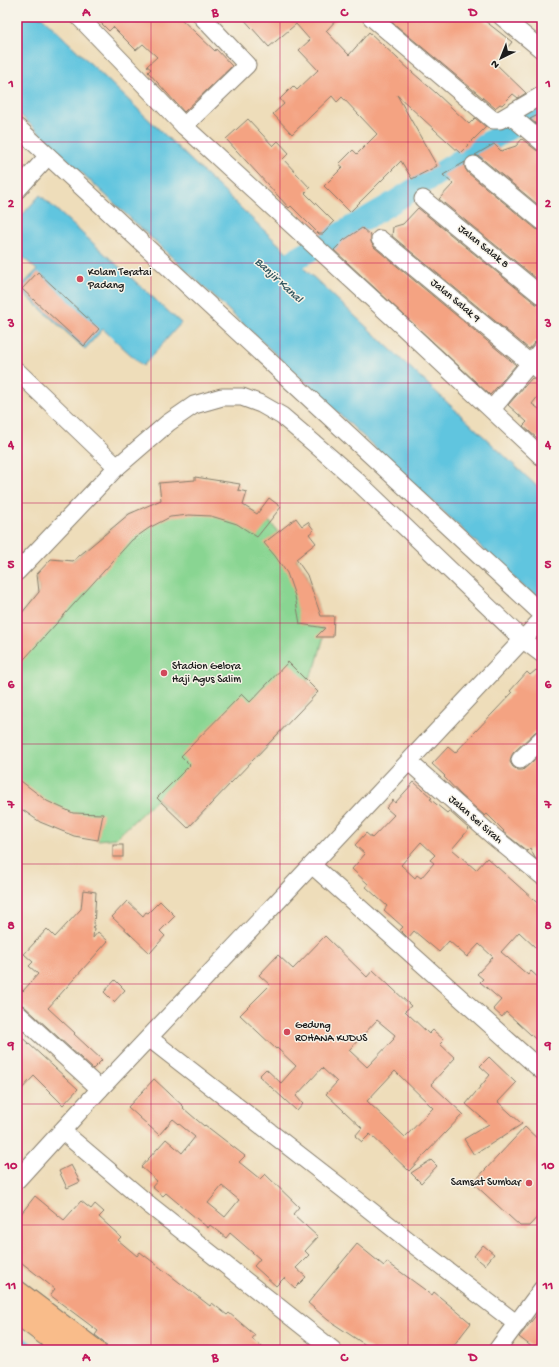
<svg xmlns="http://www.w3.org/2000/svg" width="559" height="1367" font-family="'Gochi Hand',sans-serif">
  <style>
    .green { fill: #89d592; stroke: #527857 }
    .water { fill: #61c5df; stroke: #3e707e }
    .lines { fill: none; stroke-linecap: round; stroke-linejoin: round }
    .canal { stroke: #61c5df; stroke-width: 13 }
    .river { stroke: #61c5df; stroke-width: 22 }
    .building { fill: #f4a382; fill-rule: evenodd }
    .minor-casing { stroke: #857c6b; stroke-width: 19 }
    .major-casing { stroke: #857c6b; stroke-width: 23 }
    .minor { stroke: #fff; stroke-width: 17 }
    .major { stroke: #f9bc8a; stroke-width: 21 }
    .grid { fill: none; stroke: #c2185b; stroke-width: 1; stroke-opacity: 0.55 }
    .poi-dot { fill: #d1495b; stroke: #f7f3e8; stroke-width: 1.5 }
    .labels { text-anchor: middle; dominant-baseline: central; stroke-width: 3; stroke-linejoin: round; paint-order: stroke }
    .street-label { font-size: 11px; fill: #1c1c1c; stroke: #f7f3e8 }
    .poi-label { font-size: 11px; fill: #1c1c1c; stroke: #f7f3e8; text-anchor: start }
    .water-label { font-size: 12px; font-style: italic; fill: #345760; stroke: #f7f3e8 }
    .neatline { fill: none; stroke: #c2185b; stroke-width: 1.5 }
    .grid-label { font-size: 13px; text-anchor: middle; font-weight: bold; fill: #c2185b }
  </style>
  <rect width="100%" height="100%" fill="#f7f3e8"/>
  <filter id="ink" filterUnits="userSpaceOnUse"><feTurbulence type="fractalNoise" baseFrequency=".025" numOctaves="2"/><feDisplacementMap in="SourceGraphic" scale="8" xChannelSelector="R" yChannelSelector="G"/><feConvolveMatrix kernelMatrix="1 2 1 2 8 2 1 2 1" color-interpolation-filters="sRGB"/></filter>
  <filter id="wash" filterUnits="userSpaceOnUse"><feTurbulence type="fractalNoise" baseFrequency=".012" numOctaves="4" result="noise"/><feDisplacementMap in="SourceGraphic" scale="16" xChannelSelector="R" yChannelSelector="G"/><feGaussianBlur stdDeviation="0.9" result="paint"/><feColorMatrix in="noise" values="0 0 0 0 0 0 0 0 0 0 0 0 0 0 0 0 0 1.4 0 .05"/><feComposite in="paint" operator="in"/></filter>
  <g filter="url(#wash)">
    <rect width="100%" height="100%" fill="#eeddba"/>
    <path class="green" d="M241,504l30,19 20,27 16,25 12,36 5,25 -8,29 -9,16 11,11 -130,136 -31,-29 -41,39 -18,2 -81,-34v-187l22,-27 -2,-18 36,-13 56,-47z"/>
    <g class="water">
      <path d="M17,17h25l253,243 247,231v113l-525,-492z"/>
      <path d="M40,195l141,128 -38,43 -40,-37 -18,20 -66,-60 18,-19 -20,-18v-31z"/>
    </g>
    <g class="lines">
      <path class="canal" d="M17,1340l13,10"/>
      <path class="river" d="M270,274l119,-69 153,-97"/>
    </g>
    <g id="blocks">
      <g class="building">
        <path d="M95,17h84l36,34 1,-2 16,17 -48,46 -36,-40 3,-3 -4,-3 10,-9 -14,-13 -7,6 -23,-23 -4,4z"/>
        <path d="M242,17h97l-13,14 23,24 20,-23 43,40 24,21 33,31 6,-6 11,9 -26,26 -63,-58 40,71 -25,13 -11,-18 -51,51 -26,-26 19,-19 -4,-3 14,-14 4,4 20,-20 -35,-37 -5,5 -5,-6 -40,38 -19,-20 11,-10 -4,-5 13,-13 4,4 21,-20 -19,-20 11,-10 -14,-16 -27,23z"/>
        <path d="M386,17h94l32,25 -17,21 31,30 -8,5 -5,-4 -11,11 -2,-1 -5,4z"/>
        <path d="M542,113v16l-12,-10z"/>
        <path d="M248,119l25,27 5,-5 11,12 -6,6 27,29 -5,5 29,29 -11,12h-4l-28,-28 -2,2 -63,-69z"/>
        <path d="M522,139l14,11 6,2v56l-62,-51 -5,-2 19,-11 7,7 15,-5z"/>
        <path d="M465,162v6l3,5 68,56 6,2v52l-103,-84 14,-15 -10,-9z"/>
        <path d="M418,208l118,96 6,2v23l-4,5 4,3v2l-7,3 -6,7 -137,-113 1,-9 10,-3z"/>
        <path d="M362,228l9,8v6l3,5 142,118 -26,30 -156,-145 10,-10z"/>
        <path d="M38,272l61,57 -15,17 -62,-57z"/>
        <path d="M532,378l4,3 6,2v8l-10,13 10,7v23l-5,4 -14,-12 4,-4 -19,-17z"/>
        <path d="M195,477l45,7 -2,6 9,2 -4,13 14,9 12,-16 12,9 -24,30 -20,-13 -26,-8 -22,-1 -19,2 -21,11 -17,12 -115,127v-48l22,-27 -2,-18 14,-15 22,2 56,-47 32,-14 -2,-17 36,-3z"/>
        <path d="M296,518l6,8 6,-4 6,8 -5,4 7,9 -20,16 11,16 14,41h13l-1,21h-17l9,-9 -25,-4 -5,-28 -8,-23 -12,-17 -11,-13z"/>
        <path d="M288,662l30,30 -130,136 -31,-30 33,-33 -9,-9 61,-62 8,8z"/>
        <path d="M536,670l6,5v54l-7,3 -22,21 -2,4 -1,5 3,5 5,3h5l19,-17v110l-7,-5 -5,-10 -3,3 -24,-19 1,-1 -17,-17 -2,2 -24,-21 -17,-18 1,-1 -13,-12 16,-17 7,6 57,-60 -2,-2 17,-19 3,3z"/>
        <path d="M17,778l30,23 26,12 30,1 -5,26 -24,-4 -34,-14 -23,-16z"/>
        <path d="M414,782l18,16 -2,1 17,14 2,-2 20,18 -17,20 24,21 11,-12 55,49v34l-6,7 -17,-16 -18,20 27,23 3,-4 11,10v64l-36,-33 -4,5 -9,-8 8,-9 -21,-18 3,-3 -6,-5 16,-17 -14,-13 -12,13 -18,-16 -10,11 -25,-21 -6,7 -8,-8 3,-3 -19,-17 3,-4 -21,-19 2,-3 -16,-15 13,-15 -10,-9 11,-12 6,5 22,-23 -8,-7 7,-8 2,3zM421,842l14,13 -5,5 4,3 -13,15 -4,-3 -2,3 -14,-13z"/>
        <rect x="113" y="845" width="10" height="12"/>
        <path d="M83,890l13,2 -2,34 -2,1 2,1 -1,10 5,-6 10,9 -60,67 27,25 -1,1 28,26 -9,9 -69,-63 -7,-3v-17l6,5 15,-17 -9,-8 4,-4 -9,-8 23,-25 8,8 26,-28z"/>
        <path d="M127,901l16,15 3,-4 2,1 12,-12 15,15 -15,15 5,5 -15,17 -38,-36z"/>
        <path d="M325,936l42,41 6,-7 38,36 -6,5 24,23 4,-4 11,10 -4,4 15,14 -24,26 32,30 -54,57 -39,-37 -8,8 -7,-6 7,-8 -36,-34 11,-12 -15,-14 -26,28 7,8 -6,7 -38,-35 7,-7 15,14 15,-17 -19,-18 -1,1 -36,-34 30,-30 -11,-10 19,-20 15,14zM377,1020l18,15 -2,3 1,1 -27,28 -18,-17zM395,1071l38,37 -28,29 -38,-36z"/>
        <path d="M115,980l10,10 -11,12 -10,-10z"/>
        <path d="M17,1033l61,56 -15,16 -29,-29 -17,18z"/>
        <path d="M489,1057l27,26 -18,19 24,22 -48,31 -10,-16 25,-15 -23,-20 24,-29 -10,-9z"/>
        <path d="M154,1079l30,28 -1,1 21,18 1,-1 40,31 -6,6 21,17 5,-5 34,33 -6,7 25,23 -13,14 4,4 -13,13 10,9 -11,11 -11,-10 -8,8 -22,-20 6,-7 -30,-26 -4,5 -16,-13 -2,3 -42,-35 -3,3 -11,-9 5,-6 -16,-14 25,-28 16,14 13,-16 -22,-18 -14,16 -31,-28zM222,1186l17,14 -14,17 -17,-14z"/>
        <path d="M525,1127l17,16v69l-13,14h-9l-47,-43z"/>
        <path d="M431,1160l6,6 -16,17 -10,-10z"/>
        <path d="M71,1165l9,17 -13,6 -8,-17z"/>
        <path d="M35,1196l29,24 17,-19 10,8 4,-5 9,8 -5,5 22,20 -3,3 19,16 3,-4 70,54 2,-3 15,12 2,-2 26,22 -3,4 14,11h-159l-1,-5 -3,-4 -8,-6 3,-4 -48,-36 5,-6 -38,-30v-40z"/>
        <path d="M357,1244l27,22 3,-4 45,33 2,-3 37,31 -21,27h-77l-45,-30 -20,-17z"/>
        <path d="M483,1245l11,9 -9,11 -11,-9z"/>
        <path d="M542,1308v42h-6l-17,-13z"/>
      </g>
    </g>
  </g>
  <g filter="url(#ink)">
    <use href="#blocks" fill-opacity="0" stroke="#857c6b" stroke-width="1"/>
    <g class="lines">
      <defs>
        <g id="minor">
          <path d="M79,17l105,109 218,200 140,131"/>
          <path d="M371,17l122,103h7l3,-2 39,-23"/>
          <path d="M502,17l40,33"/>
          <path d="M510,115l32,27"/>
          <path d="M184,126l63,-61 -45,-48"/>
          <path d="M17,127l525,487"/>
          <path d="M474,165l68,56"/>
          <path d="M17,190l31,-34"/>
          <path d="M423,199l119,97"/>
          <path d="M380,239l162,134"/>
          <path d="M17,371l100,96"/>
          <path d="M492,409l50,-60"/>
          <path d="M17,572l100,-105 51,-44 26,-18 28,-8h20l19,7 21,12 34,29 42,37 164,157 20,15"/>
          <path d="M520,760l22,-21"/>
          <path d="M409,762l85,75 48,39"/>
          <path d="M312,865l230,206"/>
          <path d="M17,1013l83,76"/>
          <path d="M149,1038l207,161 53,42 108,83"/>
          <path d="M62,1131l85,72 186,147"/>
          <path d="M17,1180l83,-91 178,-188 264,-282"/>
          <path d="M497,1350l45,-61"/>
        </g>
        <g id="major">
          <path d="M17,1291l78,59"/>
          <path d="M17,1313l49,37"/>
        </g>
      </defs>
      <use href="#minor" class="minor-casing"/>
      <use href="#major" class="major-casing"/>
      <use href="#minor" class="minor"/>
      <use href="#major" class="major"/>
    </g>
  </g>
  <path class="grid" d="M151,17v1333M280,17v1333M408,17v1333M17,142h525M17,263h525M17,383h525M17,503h525M17,623h525M17,744h525M17,864h525M17,984h525M17,1104h525M17,1225h525"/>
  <g class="poi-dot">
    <circle cx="80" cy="279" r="4"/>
    <circle cx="164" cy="673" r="4"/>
    <circle cx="287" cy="1032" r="4"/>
    <circle cx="529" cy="1183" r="4"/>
  </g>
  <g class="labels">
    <g class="street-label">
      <text transform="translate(483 247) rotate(39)">Jalan Salak 8</text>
      <text transform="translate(455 301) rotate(40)">Jalan Salak 9</text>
      <text transform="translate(475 820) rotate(41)">Jalan Sei Sirah</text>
    </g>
    <g class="poi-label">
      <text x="88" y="273">Kolam Teratai<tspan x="88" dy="13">Padang</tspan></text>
      <text x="172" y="667">Stadion Gelora<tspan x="172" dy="13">Haji Agus Salim</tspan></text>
      <text x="295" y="1026">Gedung<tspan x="295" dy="13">ROHANA KUDUS</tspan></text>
      <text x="521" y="1183" text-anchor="end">Samsat Sumbar</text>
    </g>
    <g class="water-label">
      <text transform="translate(278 281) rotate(43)">Banjir Kanal</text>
    </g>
  </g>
  <rect width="559" height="1367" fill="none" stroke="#f7f3e8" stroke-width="44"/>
  <g transform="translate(501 58) rotate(223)" stroke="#f7f3e8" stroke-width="3" paint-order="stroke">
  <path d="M0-3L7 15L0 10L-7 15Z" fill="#1c1c1c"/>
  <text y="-6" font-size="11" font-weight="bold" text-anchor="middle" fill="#1c1c1c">N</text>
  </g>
  <rect x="22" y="22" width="515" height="1323" class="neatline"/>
  <g class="grid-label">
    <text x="86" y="16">A</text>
    <text x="215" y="16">B</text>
    <text x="344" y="16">C</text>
    <text x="473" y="16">D</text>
    <text x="11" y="87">1</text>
    <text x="548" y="87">1</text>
    <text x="11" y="207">2</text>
    <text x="548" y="207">2</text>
    <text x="11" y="327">3</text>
    <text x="548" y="327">3</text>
    <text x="11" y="448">4</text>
    <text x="548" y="448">4</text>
    <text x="11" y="568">5</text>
    <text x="548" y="568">5</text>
    <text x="11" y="688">6</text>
    <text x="548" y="688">6</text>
    <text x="11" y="808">7</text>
    <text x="548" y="808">7</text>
    <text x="11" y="929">8</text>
    <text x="548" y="929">8</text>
    <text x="11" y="1049">9</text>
    <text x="548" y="1049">9</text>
    <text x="11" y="1169">10</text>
    <text x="548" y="1169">10</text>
    <text x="11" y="1289">11</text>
    <text x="548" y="1289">11</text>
    <text x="86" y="1361">A</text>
    <text x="215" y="1361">B</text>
    <text x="344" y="1361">C</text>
    <text x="473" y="1361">D</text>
  </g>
</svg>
